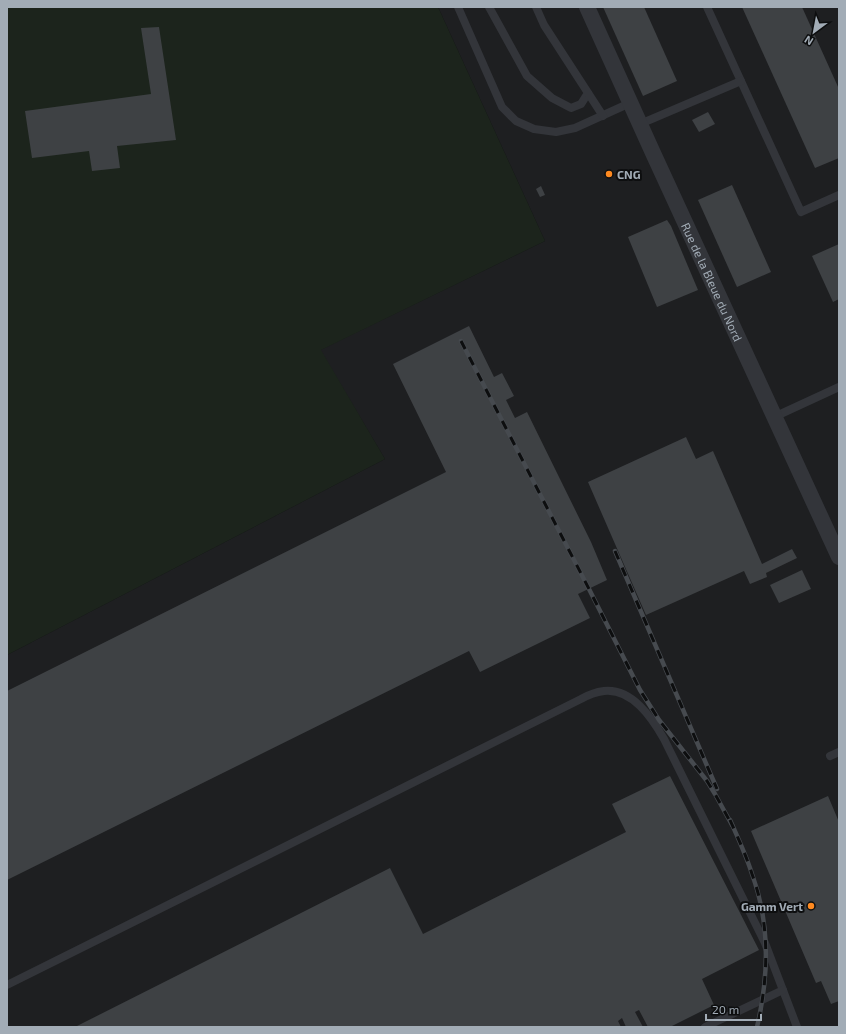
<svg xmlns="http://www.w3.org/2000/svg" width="846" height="1034" font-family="'Exo 2',sans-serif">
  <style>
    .built { fill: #1e1f21 }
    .green { fill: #1c241c }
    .building { fill: #3e4144 }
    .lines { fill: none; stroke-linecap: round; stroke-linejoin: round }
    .service { stroke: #33353a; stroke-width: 8 }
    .minor { stroke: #33353a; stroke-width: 16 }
    .rail-casing { stroke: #464a4f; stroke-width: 4.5 }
    .rail { stroke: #0d0e0f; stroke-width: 3; stroke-dasharray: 9; stroke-linecap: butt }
    .poi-dot { fill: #ff8a20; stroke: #0d0e0f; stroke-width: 1.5 }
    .labels { text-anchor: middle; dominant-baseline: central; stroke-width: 4; stroke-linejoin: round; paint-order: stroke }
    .poi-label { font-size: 12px; font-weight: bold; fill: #a2acb6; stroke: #0d0e0f; text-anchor: start }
    .street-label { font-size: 12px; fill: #a2acb6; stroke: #0d0e0f }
  </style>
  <rect width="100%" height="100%" fill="#121314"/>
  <path class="built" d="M438,7h401v1020h-832v-372l378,-196 -65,-109 225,-109z"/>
  <path class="green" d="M7,7h431l107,234 -224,109 64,109 -378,196z"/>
  <g class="building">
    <path d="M603,7h41l33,74 -34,15z"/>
    <path d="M742,7h60l37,82v69l-24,10z"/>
    <path d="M159,27l17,113 -59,6 3,22 -28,3 -3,-20 -57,7 -7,-47 126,-17 -10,-66z"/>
    <path d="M708,112l7,12 -16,8 -7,-12z"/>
    <path d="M732,185l39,87 -34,15 -39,-87z"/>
    <path d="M541,186l4,9 -5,2 -4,-8z"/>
    <path d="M667,220l4,6 27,64 -41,17 -29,-70z"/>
    <path d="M839,244v55l-6,3 -21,-46z"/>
    <path d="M469,326l25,51 8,-4 12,23 -8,4 9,18 12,-6 64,130 16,38 -29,14 12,24 -110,54 -11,-21 -462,229v-189l439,-219 -53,-108z"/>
    <path d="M686,437l10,22 17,-8 49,113 30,-15 5,9 -31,15 1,4 -17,7 -6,-13 -98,44 -58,-133z"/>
    <path d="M802,570l9,19 -32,14 -9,-18z"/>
    <path d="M670,776l89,174 -57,29 12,26 -44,22h-22l-9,-17 -4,2 8,15h-17l-4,-9 -4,3 3,6h-543l-1,-1 313,-158 33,66 203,-102 -14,-28z"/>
    <path d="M828,796l11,26v179l-8,3 -10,-23 -5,2 -65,-152z"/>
  </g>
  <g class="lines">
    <g class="service">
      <path d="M458,7l44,100 14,14 18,8 22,3 19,-4 55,-25"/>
      <path d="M489,7l38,69 25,22 19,10 10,-4 7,-11"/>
      <path d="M536,7l8,18 59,91"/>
      <path d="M707,7l94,205 38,-17"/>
      <path d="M640,124l101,-43"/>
      <path d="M774,417l65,-30"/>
      <path d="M830,756l9,-4"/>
      <path d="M7,985l574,-286c7,-4 15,-7 23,-8 28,-3 48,27 60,48l101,204 32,84"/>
      <path d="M705,1027l78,-37"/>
    </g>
    <path class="minor" id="s1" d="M587,7l66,146 186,404"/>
    <defs>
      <g id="rail">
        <path d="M461,341l128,248 51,101 19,30 48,61 8,13 17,31"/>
        <path d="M615,551l102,238"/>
        <path d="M730,820c8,18 16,35 22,54 18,49 17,102 5,153"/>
      </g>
    </defs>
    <use href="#rail" class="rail-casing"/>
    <use href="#rail" class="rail"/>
  </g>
  <g class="poi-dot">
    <circle cx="609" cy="174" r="4"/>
    <circle cx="811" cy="906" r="4"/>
  </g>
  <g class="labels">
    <g class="poi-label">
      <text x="617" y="174">CNG</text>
      <text x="803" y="906" text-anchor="end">Gamm Vert</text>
    </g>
    <g class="street-label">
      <text stroke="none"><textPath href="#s1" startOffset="302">Rue de la Bleue du Nord</textPath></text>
    </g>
  </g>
  <rect width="846" height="1034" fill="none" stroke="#a2acb6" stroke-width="16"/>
  <g transform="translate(814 32) rotate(212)" stroke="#0d0e0f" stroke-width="3" paint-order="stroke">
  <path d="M0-3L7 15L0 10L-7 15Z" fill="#a2acb6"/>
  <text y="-6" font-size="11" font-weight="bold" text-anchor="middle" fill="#a2acb6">N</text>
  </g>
  <path d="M706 1014v6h55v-6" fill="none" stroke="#a2acb6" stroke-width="2"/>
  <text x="712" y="1014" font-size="12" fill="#a2acb6" stroke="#0d0e0f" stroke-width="3" paint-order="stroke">20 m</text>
</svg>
